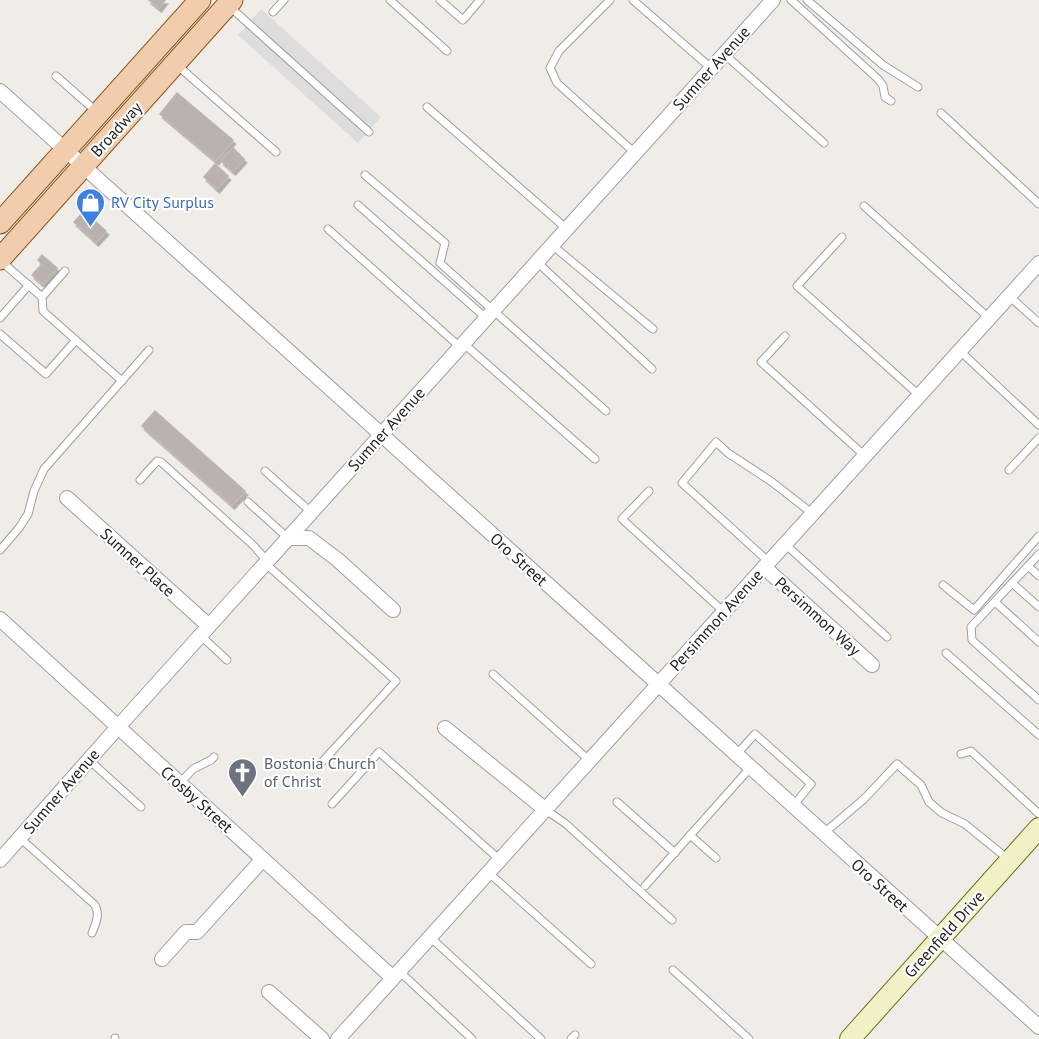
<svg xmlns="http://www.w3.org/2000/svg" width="1039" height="1039" font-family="'PT Sans',sans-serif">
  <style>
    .parking { fill: #ddd }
    .building { fill: #b9b2af; stroke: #c0b3ad; stroke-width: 1.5; filter: url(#shadow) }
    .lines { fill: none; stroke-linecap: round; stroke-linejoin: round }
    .lane-casing { stroke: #9e9e9e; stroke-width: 9 }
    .street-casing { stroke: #9e9e9e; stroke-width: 16 }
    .secondary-casing { stroke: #6c6c14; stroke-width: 22 }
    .primary-casing { stroke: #8a5614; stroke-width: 23 }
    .lane { stroke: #fff; stroke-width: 7 }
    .street { stroke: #fff; stroke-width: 14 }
    .secondary { stroke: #f2f0c5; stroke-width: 20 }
    .primary { stroke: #f1ccad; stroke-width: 21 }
    .labels { text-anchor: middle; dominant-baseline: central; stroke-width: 4.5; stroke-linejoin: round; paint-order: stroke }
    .street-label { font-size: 16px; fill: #212121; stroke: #fff }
    .shop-label { font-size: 16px; fill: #366cbe; stroke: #fff; text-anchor: start }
    .worship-label { font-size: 16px; fill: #5b616d; stroke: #fff; text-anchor: start }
  </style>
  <defs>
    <filter id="shadow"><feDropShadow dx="2.5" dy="4" stdDeviation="0" flood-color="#0004"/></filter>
  </defs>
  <rect width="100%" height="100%" fill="#f0ede9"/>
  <path class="parking" d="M261,9l120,108 -23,26 -120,-108z"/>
  <g class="building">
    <path d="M149,0h16l-6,8z"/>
    <path d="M177,93l56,47 -17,21 -56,-47z"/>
    <path d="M233,148l11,11 -11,12 -12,-10z"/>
    <path d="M215,164l13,12 -11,13 -13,-12z"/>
    <path d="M84,211l22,20 -10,11 -22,-20z"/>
    <path d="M42,255l15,13 -14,16 -11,-9 10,-11 -4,-4z"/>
    <path d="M155,411l90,80 -13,14 -90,-79z"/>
  </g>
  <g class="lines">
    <defs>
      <g id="lane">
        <path d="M390,0l57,51"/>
        <path d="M440,0l23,20 17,-20"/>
        <path d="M610,0l-51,51 -9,17 7,15 78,70"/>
        <path d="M633,0l78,68"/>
        <path d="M791,0l87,79 5,7 2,11 6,4"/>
        <path d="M807,0l76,65 35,22"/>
        <path d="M230,7l139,125"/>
        <path d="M273,12l11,-12"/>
        <path d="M724,54l100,89"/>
        <path d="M177,65l99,87"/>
        <path d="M56,76l41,36"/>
        <path d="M427,107l140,122"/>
        <path d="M941,113l98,91"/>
        <path d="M365,175l80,68 -5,20 166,148"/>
        <path d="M358,205l128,113"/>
        <path d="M864,206l125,112"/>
        <path d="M328,229l132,118"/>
        <path d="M842,237l-45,49 123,110"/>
        <path d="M552,245l101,84"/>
        <path d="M2,262l40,35 23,-26"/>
        <path d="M537,262l115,107"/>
        <path d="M1009,296l30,27"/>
        <path d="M42,297l1,14 79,70"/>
        <path d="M0,318l29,-33"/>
        <path d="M0,334l46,40 30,-34"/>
        <path d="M785,336l-24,26 104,94"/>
        <path d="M463,343l132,116"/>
        <path d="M960,351l79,74"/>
        <path d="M1009,470l30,-32"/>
        <path d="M265,471l46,41"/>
        <path d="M140,480l17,-19 4,1 93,84 13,15"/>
        <path d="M649,491l-27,28 102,93"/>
        <path d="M248,502l40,36"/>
        <path d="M785,544l102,93"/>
        <path d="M0,550l19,-22 9,-14 6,-23 10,-22 105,-119"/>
        <path d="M769,562l-87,-79 34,-41 12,11 44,29 41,32"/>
        <path d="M265,563l131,118 -74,81"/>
        <path d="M1028,566l11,-12"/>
        <path d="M1039,576l-11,-10 -57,61 1,13 67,60"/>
        <path d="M1012,583l27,24"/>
        <path d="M943,585l31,25 65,-74"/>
        <path d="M995,602l44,40"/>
        <path d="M200,635l27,25"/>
        <path d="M946,653l93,82"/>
        <path d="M493,674l97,87"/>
        <path d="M961,754l10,-3 68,63"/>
        <path d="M736,755l19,-21 56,50 -18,22"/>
        <path d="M89,760l52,47"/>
        <path d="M180,783l13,-14 18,-9 3,-3"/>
        <path d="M617,802l58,51"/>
        <path d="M332,804l47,-52 121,108"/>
        <path d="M546,810l20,14 106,96"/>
        <path d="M824,833l40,-34 33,-35 24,21 8,17 13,11 23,11 43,35"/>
        <path d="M690,835l26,23"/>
        <path d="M20,838l75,67c5,10 1,18 -3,28"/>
        <path d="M489,873l102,91"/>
        <path d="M645,886l105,-118"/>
        <path d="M430,937l111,102"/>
        <path d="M673,970l76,69"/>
        <path d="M399,971l73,68"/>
        <path d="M115,1039v-1"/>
        <path d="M571,1039l4,-4"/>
      </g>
      <g id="street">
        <path d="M0,91l1039,936"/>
        <path d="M67,498l142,128"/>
        <path d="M288,538h21l29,22 55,50"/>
        <path d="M764,567l108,98"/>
        <path d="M0,619l393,359"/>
        <path d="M445,728l101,82"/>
        <path d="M0,860l118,-133 655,-727"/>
        <path d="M162,959l24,-27h11l66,-73"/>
        <path d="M269,992l53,47"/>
        <path d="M338,1039l701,-776"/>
      </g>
      <path id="secondary" d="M850,1039l189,-211"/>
      <g id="primary">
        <path d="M0,223l200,-223"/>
        <path d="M0,259l232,-259"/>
      </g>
    </defs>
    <use href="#lane" class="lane-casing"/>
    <use href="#street" class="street-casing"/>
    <use href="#secondary" class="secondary-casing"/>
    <use href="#primary" class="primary-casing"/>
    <use href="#lane" class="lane"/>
    <use href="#street" class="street"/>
    <use href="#secondary" class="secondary"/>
    <use href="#primary" class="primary"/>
  </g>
  <defs>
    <symbol id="shop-pin" viewBox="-11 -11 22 30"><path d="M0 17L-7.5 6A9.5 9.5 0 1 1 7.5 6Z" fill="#3f7fe0" stroke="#fff"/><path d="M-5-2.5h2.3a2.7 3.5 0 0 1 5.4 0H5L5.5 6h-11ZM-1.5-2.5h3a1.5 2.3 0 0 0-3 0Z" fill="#fff"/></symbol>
    <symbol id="church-pin" viewBox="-11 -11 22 30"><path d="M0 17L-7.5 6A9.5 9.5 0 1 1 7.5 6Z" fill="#6b7280" stroke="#fff"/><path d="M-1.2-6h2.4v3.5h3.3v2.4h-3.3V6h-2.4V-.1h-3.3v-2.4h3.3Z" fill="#fff"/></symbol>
  </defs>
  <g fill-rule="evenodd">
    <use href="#shop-pin" x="74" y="186" width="33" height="45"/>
    <use href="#church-pin" x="226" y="756" width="33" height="45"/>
  </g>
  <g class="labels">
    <g class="street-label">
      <text transform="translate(711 68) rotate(-48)">Sumner Avenue</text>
      <text transform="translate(116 129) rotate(-48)">Broadway</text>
      <text transform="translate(386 429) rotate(-48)">Sumner Avenue</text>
      <text transform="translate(519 559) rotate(42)">Oro Street</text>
      <text transform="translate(138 562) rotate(42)">Sumner Place</text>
      <text transform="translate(818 616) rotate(42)">Persimmon Way</text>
      <text transform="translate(716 620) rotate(-48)">Persimmon Avenue</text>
      <text transform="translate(61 791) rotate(-49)">Sumner Avenue</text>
      <text transform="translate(197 799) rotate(42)">Crosby Street</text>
      <text transform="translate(880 885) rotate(42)">Oro Street</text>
      <text transform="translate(944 934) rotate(-48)">Greenfield Drive</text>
    </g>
    <g class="shop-label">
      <text x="111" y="202">RV City Surplus</text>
    </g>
    <g class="worship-label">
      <text x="264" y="763">Bostonia Church<tspan x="264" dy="18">of Christ</tspan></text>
    </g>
  </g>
</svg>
